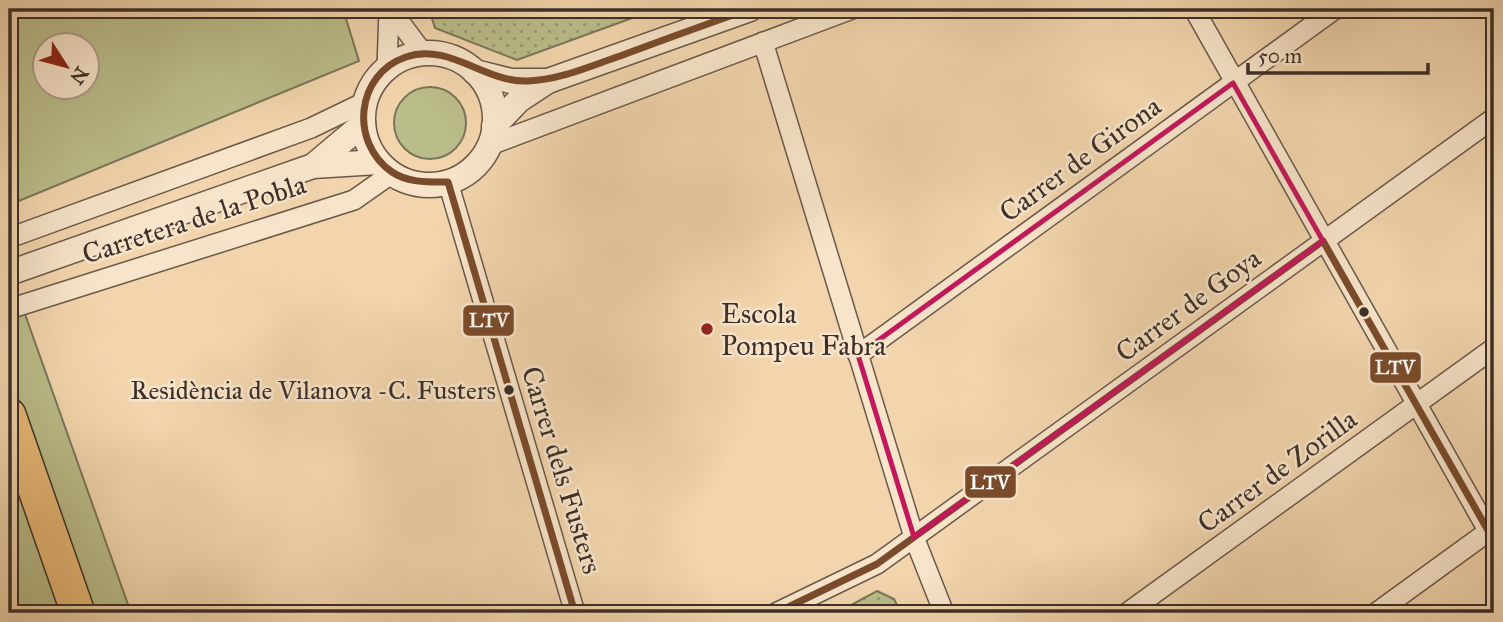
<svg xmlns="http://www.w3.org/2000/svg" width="1503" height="622" font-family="'IM FELL Great Primer',serif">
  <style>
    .grass { fill: #babd8a; stroke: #7b765a; stroke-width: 2; fill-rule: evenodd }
    .park { fill: url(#park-dots); stroke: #7b765a; stroke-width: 2 }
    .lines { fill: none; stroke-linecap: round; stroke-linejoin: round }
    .minor-casing { stroke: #6a584a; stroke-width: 22 }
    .tertiary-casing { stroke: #6a584a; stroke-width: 27 }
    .trunk-casing { stroke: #3c2f29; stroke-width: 36 }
    .minor { stroke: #f7e4ca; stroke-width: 19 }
    .tertiary { stroke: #f7e4ca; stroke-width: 24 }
    .trunk { stroke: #e9ba76; stroke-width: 33 }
    .bus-1-casing { stroke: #f7e4ca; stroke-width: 12 }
    .bus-1 { stroke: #7a4b2a; stroke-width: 7 }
    .marked { fill: none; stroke: #c2185b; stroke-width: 5; stroke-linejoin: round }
    .bus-dot { fill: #3c2f29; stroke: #f7e4ca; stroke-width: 2.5 }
    .poi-dot { fill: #8f2418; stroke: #f7e4ca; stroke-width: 2.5 }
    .labels { text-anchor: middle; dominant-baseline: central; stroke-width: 5; stroke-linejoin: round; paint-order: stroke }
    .bus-label { font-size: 26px; fill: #3c2f29; stroke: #f7e4ca; text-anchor: end }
    .street-label { font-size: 28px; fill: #3c2f29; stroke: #f7e4ca }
    .poi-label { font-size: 28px; fill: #3c2f29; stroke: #f7e4ca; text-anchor: start }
    .line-badge { stroke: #f7e4ca; stroke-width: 2.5 }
    .badge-label { font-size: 19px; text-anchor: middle; font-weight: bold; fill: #fff }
  </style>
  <defs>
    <pattern id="park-dots" width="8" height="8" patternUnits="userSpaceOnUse" patternTransform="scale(1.75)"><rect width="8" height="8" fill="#babd8a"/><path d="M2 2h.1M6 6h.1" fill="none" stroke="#989a71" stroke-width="1.8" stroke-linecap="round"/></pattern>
  </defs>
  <rect width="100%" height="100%" fill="#f2d5ad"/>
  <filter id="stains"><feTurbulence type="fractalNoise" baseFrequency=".00286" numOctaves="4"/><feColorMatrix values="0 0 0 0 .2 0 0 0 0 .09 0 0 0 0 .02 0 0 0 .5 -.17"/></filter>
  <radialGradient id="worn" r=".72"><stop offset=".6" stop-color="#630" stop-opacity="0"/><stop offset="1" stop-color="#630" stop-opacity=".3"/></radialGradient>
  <g class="grass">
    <path d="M9,9h334l16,52 -350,144zM46,46h42v42h-42z"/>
    <circle cx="430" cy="123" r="36"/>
    <path d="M9,269l122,344h-122z"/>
  </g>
  <g class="park">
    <path d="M429,9h228l-140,51 -82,-32z"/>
    <path d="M877,591l17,8 7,14h-65z"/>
  </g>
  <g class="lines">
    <defs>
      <g id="minor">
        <path d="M390,9l33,44"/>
        <path d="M1194,9l300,532"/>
        <path d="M763,42l151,495 30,76"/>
        <path d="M387,68l2,-59"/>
        <path d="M490,145l362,-136"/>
        <path d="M448,182l127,431"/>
        <path d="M9,238l302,-110 54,-26"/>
        <path d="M9,309l345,-109 37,-26"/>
        <path d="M858,355l477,-346"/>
        <path d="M776,613l101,-49 617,-446"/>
        <path d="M1127,613l367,-265"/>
        <path d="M1376,613l113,-82"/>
      </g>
      <g id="tertiary">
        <circle cx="429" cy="119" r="66"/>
        <path d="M475,72l36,9h37"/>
        <path d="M494,126l25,-26 29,-19 202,-72"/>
        <path d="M313,166l50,-42"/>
        <path d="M9,273l304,-107 65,-4"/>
      </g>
      <path id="trunk" d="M9,415l69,198"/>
    </defs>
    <use href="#minor" class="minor-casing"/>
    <use href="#tertiary" class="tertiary-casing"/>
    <use href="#trunk" class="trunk-casing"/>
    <use href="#minor" class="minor"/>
    <use href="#tertiary" class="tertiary"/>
    <use href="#trunk" class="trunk"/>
    <defs>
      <g id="bus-1">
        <path d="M575,613l-127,-431c-19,0 -40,1 -56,-10 -43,-30 -36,-98 14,-115 43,-15 79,26 122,24 32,-1 62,-15 92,-25 43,-16 87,-32 130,-47"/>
        <path d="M776,613l101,-49 446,-323 171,300"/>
      </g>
    </defs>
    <use href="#bus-1" class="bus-1-casing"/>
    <use href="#bus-1" class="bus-1"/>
  </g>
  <path class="marked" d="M1233,83l90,158 -409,296 -56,-182z"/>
  <g class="bus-dot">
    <circle cx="1364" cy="312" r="6"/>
    <circle cx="509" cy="390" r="6"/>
  </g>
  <circle class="poi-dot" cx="707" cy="329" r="7"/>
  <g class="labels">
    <g class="bus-label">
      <text x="496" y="390">Residència de Vilanova -C. Fusters</text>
    </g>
    <g class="street-label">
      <text transform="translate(1080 159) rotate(-36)">Carrer de Girona</text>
      <text transform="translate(194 219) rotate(-18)">Carretera de la Pobla</text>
      <text transform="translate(1188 305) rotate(-36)">Carrer de Goya</text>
      <text transform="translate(562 470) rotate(73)">Carrer dels Fusters</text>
      <text transform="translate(1277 471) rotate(-36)">Carrer de Zorilla</text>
    </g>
    <g class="poi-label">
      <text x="721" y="313">Escola<tspan x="721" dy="32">Pompeu Fabra</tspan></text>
    </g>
  </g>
  <g class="line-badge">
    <rect x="462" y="304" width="53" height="33" rx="7" fill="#7a4b2a"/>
    <rect x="1369" y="351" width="53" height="33" rx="7" fill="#7a4b2a"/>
    <rect x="964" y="465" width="53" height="34" rx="7" fill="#7a4b2a"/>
  </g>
  <g class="badge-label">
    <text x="489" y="327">LTV</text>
    <text x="1395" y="374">LTV</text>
    <text x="990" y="489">LTV</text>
  </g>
  <rect width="1503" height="622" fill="none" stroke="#f2d5ad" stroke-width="35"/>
  <rect x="10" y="10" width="1482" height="601" fill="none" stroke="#3c2f29" stroke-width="3.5"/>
  <rect x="18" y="18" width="1468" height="587" fill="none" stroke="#3c2f29" stroke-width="2"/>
  <g transform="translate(66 66) rotate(126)"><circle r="33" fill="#f7e4ca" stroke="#ac9c8a" stroke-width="2"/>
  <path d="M0-5L12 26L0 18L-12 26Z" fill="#8f2418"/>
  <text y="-10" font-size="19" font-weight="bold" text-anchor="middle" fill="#3c2f29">N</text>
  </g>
  <path d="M1248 63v10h180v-10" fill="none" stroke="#3c2f29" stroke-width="3.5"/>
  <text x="1258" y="63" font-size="21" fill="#3c2f29" stroke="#f7e4ca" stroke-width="5" paint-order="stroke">50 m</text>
  <rect width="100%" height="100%" filter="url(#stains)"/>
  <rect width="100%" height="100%" fill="url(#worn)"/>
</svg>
